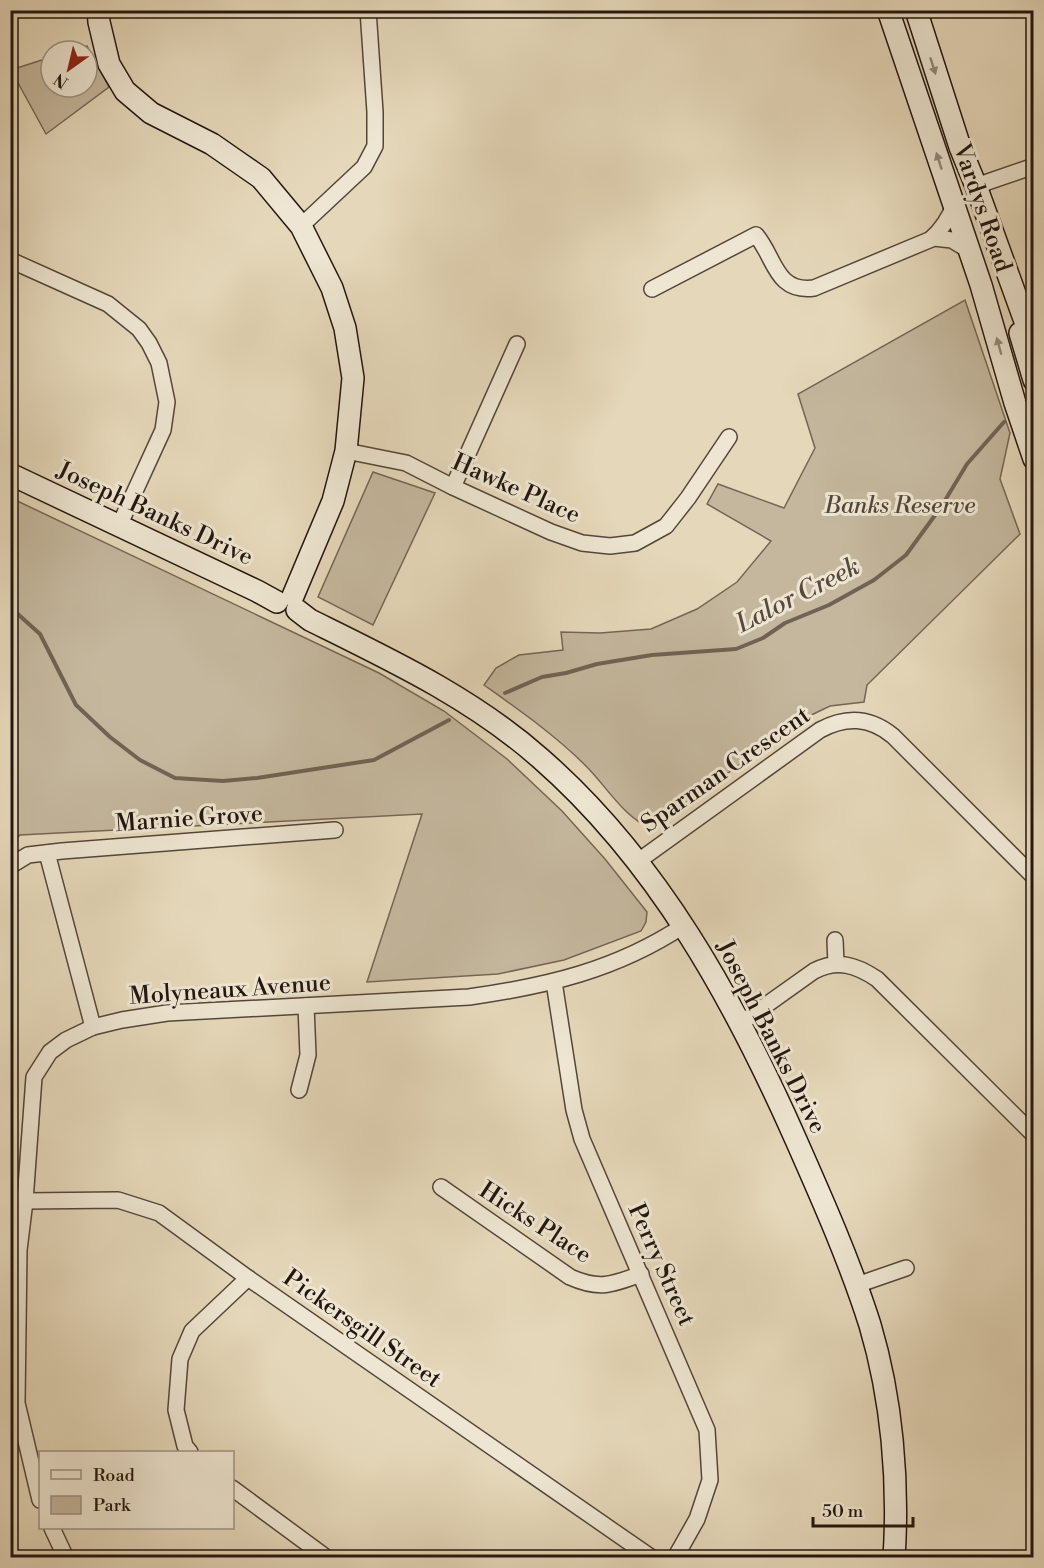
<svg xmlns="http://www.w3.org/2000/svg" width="1044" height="1568" font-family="'Libre Bodoni',serif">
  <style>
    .green { fill: #c4b79d; stroke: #746656; stroke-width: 1.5 }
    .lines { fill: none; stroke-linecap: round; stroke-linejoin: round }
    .stream { stroke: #706353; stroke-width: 4 }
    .street-casing { stroke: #54463a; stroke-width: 18 }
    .secondary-casing { stroke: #231610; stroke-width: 24 }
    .street { stroke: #eee6d2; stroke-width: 15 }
    .secondary { stroke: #eee6d2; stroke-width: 21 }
    .oneway { fill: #93887b }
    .labels { text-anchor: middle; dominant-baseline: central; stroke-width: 6; stroke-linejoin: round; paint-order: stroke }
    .street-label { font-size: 24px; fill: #231610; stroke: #eee6d2 }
    .park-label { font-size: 24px; font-style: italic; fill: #53463a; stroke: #eee6d2 }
    .water-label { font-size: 26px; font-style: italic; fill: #56493d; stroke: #eee6d2 }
  </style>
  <rect width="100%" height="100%" fill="#e5d8ba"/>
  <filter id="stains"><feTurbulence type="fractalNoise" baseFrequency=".00333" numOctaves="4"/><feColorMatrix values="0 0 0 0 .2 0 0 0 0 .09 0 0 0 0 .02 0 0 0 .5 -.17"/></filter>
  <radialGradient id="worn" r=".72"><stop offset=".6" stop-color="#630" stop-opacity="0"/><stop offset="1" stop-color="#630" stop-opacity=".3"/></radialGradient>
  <g class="green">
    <path d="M87,46l22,41 -63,47 -35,-64 40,-13v30h36v-36h-15z"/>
    <path d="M965,300l45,133 -10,46 20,55 -153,151 -3,17 -34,4 -25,12 -147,105 -14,2c-24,-14 -39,-40 -58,-59 -31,-31 -67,-56 -102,-81l12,-17 23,-13 44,-5 -2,-18 39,1 51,-4 46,-20 40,-27 34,-41 -64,-37 11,-20 66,24 31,-60 -17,-54z"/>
    <path d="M373,472l62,21 -62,132 -55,-28z"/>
    <path d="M11,498l368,175 65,38 63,48 55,52 43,48 42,53 -1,10 -5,9 -77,29 -66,14 -131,8 55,-168 -402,21 -9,9z"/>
  </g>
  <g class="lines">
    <g class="stream">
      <path d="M10,607l30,27 36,71 34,32 30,23 35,18 48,3 34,-3 117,-18 75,-40"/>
      <path d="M505,693l37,-16 24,-4 31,-9 55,-9 84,-6 27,-11 22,-15 44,-18 45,-25 32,-25 35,-48 26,-43 37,-42"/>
    </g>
    <defs>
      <g id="street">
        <path d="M976,186l58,-20"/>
        <path d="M301,226l63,-59 11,-21v-34l-7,-102"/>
        <path d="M931,239c11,-10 18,-20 23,-34"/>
        <path d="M10,260l98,44 31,25 10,14 10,20 8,39 -4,28 -44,96"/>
        <path d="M652,289l104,-54c19,22 19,58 58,53l120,-50 18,2 18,11"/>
        <path d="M346,451l60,12 47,24 98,45 31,11 28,3 25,-3 31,-17 22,-28 41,-61"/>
        <path d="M453,487l64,-143"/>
        <path d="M47,853l46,174"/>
        <path d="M637,862l183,-132c26,-14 50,-13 73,6l141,141"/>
        <path d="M10,866l18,-11 34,-4 273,-21"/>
        <path d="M835,940l1,24"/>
        <path d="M554,982l20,128 8,29 125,291 3,50 -13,39 -22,39"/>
        <path d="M741,1023l73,-52c24,-12 42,-6 63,8l157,156"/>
        <path d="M299,1090l9,-35 -2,-49"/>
        <path d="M441,1187l129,90c29,13 42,8 71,-3"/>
        <path d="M25,1201l93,-1 41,13 89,65 404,280"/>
        <path d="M857,1285l49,-17"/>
        <path d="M190,1452l-5,-6 -9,-36 4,-51 12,-28 56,-53"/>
        <path d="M232,1488l95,70"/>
        <path d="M40,1500l-23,-97 2,-153 6,-49 9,-124 16,-25 16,-12 27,-13 29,-7 45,-7 302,-16c78,-11 147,-27 214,-71"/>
        <path d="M52,1528l14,30"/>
      </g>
      <g id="secondary">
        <path d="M98,10l1,12 10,42 16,27 26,22 61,31 49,34 40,48 31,62 13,40 8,50 -7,73 -13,50 -40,95"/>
        <path d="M888,10l93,275 34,118 19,56"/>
        <path d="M916,10l44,137 16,39 58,160"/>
        <path d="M1020,333l14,47"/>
        <path d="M10,474l247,117 20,11"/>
        <path d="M297,610l13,10c81,40 162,78 230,138 118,103 194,242 256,382 27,61 54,122 74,185 22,74 29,156 24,233"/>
      </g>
    </defs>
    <use href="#street" class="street-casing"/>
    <use href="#secondary" class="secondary-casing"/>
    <use href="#street" class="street"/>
    <use href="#secondary" class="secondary"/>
  </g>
  <defs><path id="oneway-solid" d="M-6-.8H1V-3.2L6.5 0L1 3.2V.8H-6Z" transform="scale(1.5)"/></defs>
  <g class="oneway">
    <use href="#oneway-solid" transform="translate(933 66) rotate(72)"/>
    <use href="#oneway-solid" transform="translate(939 161) rotate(-108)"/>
    <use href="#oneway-solid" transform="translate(999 346) rotate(-105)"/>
  </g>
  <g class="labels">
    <g class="street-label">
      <text transform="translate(982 208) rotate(71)">Vardys Road</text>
      <text transform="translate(516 489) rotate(24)">Hawke Place</text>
      <text transform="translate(155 514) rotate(25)">Joseph Banks Drive</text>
      <text transform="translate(726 770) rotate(-35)">Sparman Crescent</text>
      <text transform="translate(189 819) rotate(-4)">Marnie Grove</text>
      <text transform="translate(230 990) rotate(-4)">Molyneaux Avenue</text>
      <text transform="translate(771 1037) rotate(63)">Joseph Banks Drive</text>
      <text transform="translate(535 1223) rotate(33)">Hicks Place</text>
      <text transform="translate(661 1265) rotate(66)">Perry Street</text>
      <text transform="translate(362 1329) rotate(35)">Pickersgill Street</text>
    </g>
    <g class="park-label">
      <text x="900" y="506">Banks Reserve</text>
    </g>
    <g class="water-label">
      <text transform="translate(798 595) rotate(-27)">Lalor Creek</text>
    </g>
  </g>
  <rect width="1044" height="1568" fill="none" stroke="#e5d8ba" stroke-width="36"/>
  <rect x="12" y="12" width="1020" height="1544" fill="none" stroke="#231610" stroke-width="3"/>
  <rect x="18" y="18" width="1008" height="1532" fill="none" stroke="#231610" stroke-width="1.5"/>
  <rect x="39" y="1451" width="195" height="78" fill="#eee6d2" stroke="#9d9384" stroke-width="1.5"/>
  <rect x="51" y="1470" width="30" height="9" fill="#eee6d2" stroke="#9d9384" stroke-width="1.5"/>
  <text x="93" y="1481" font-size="18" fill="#231610">Road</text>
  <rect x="51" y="1496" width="30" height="18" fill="#c4b79d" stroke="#9d9384" stroke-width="1.5"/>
  <text x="93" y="1511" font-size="18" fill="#231610">Park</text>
  <g transform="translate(69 69) rotate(214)"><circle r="28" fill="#eee6d2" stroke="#9d9384" stroke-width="1.5"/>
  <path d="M0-4.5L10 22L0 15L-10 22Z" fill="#8f2418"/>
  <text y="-9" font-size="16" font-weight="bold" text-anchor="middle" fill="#231610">N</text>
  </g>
  <path d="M813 1517v9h100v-9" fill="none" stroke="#231610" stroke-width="3"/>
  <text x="822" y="1517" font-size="18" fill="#231610" stroke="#eee6d2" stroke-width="4.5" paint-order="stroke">50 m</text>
  <rect width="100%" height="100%" filter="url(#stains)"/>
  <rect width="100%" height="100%" fill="url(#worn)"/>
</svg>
